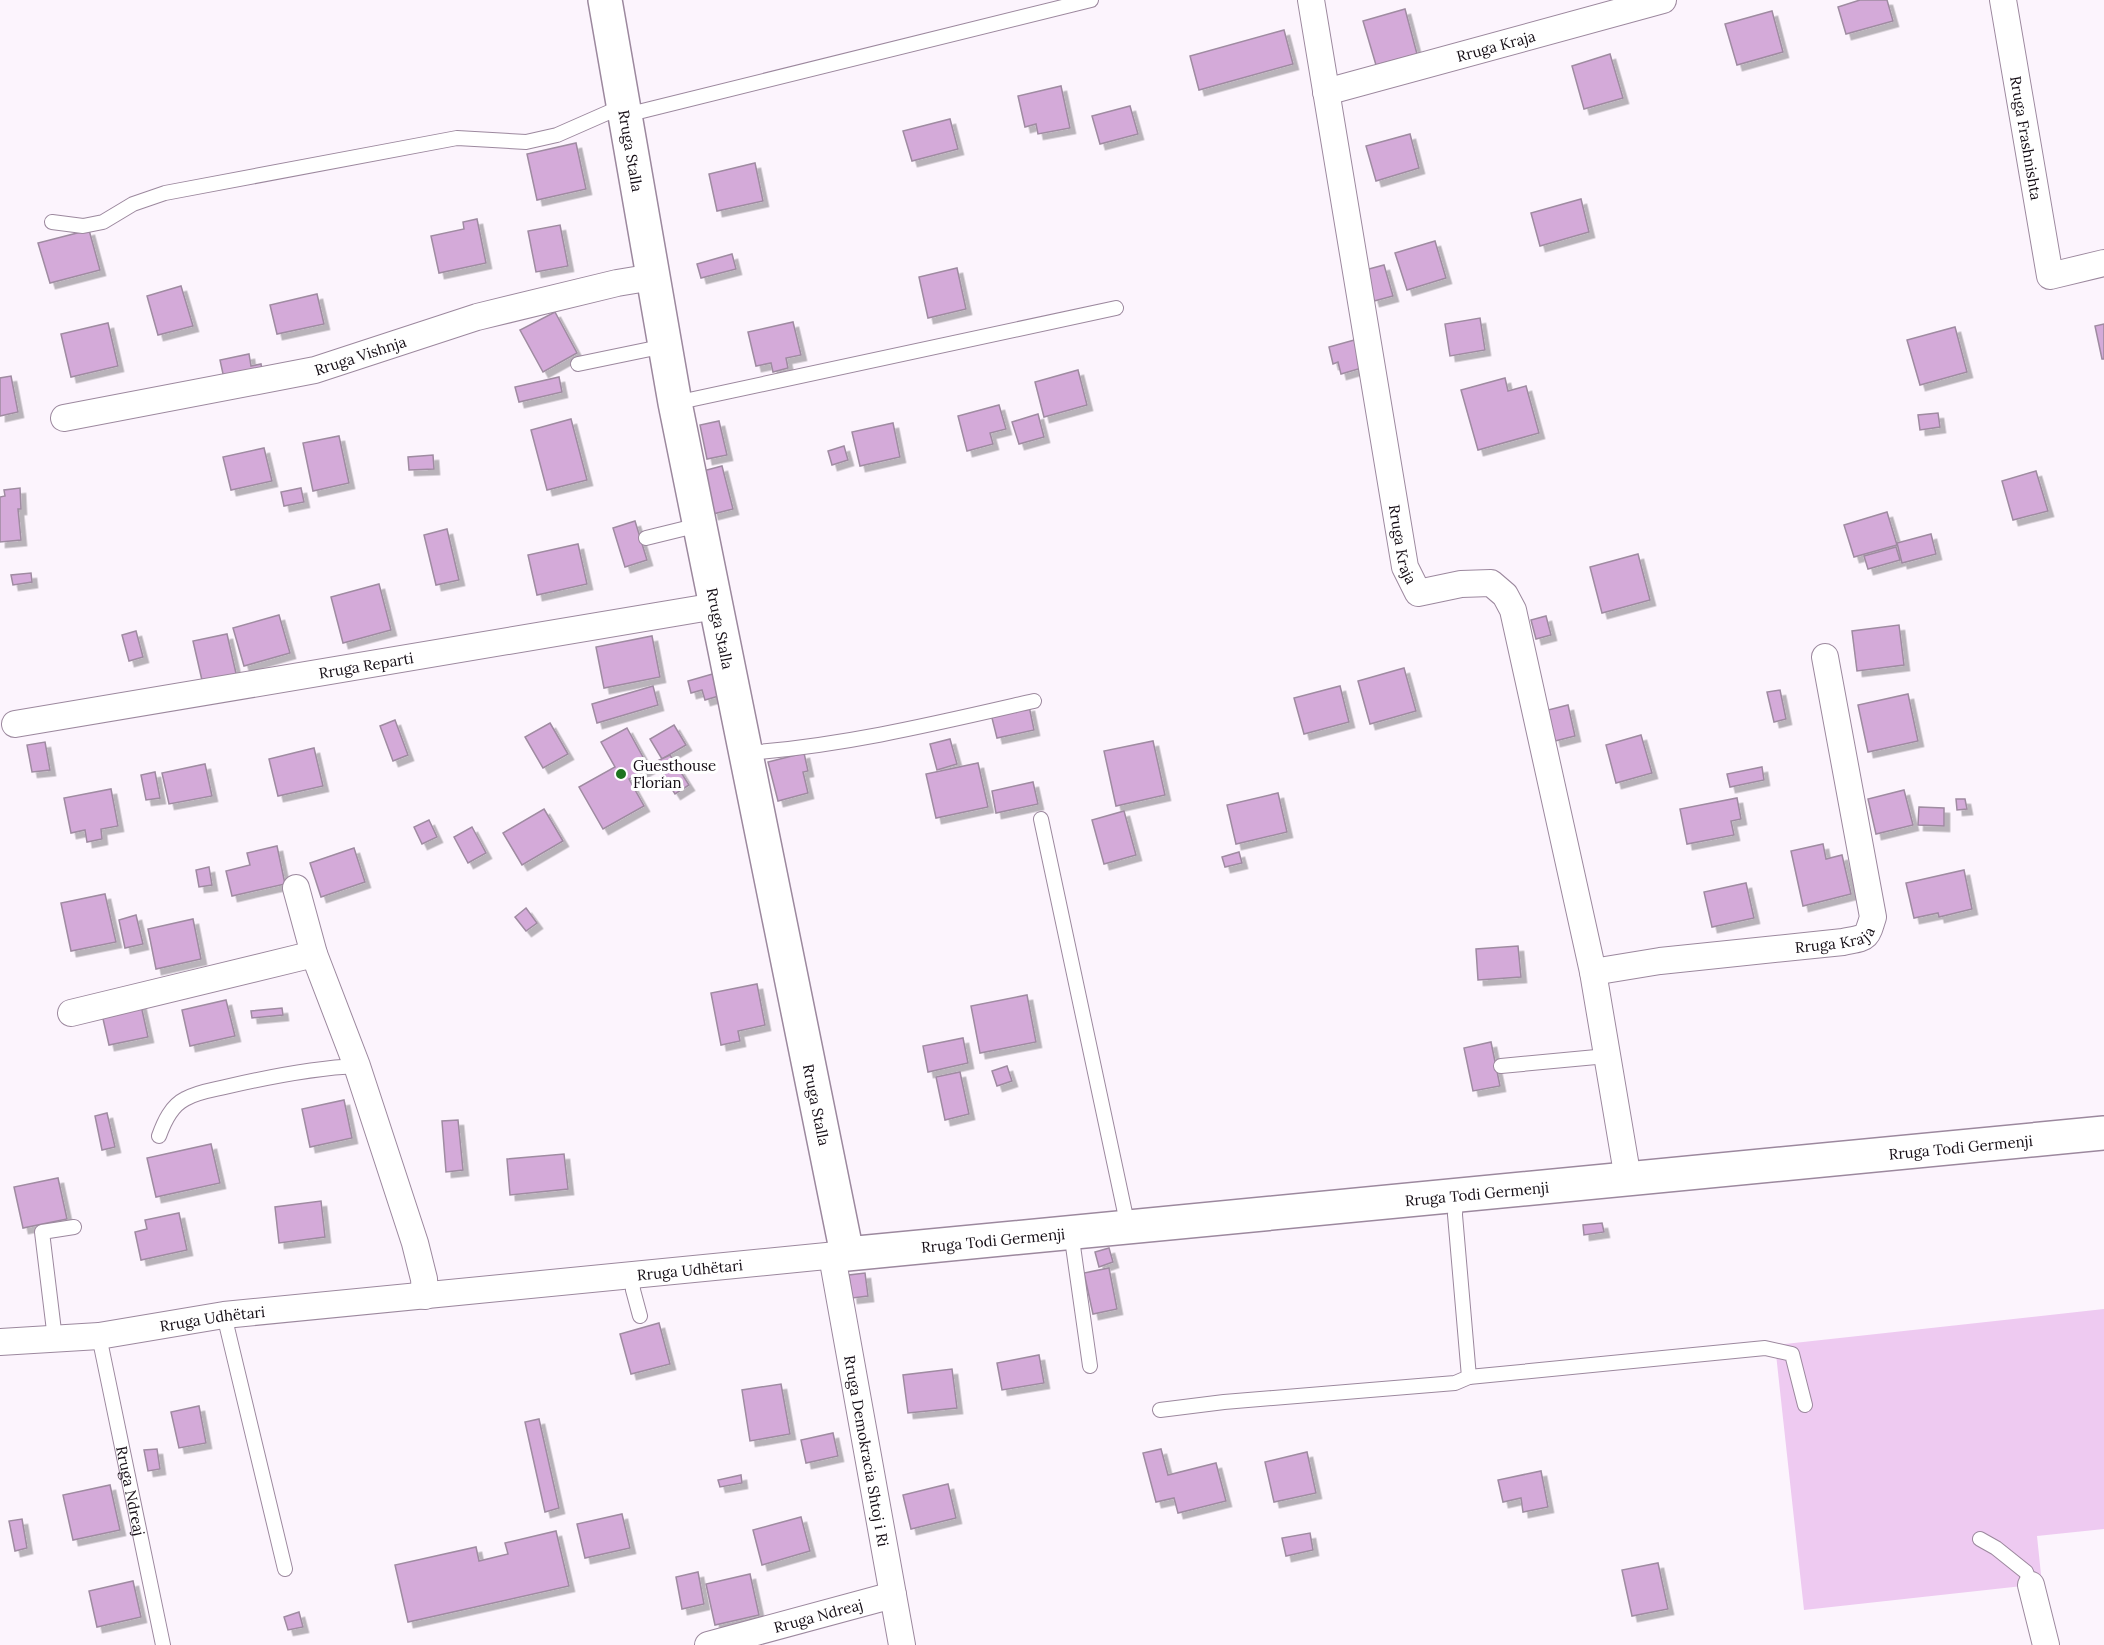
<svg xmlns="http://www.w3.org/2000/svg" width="2104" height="1645" font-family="Lora,serif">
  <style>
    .green { fill: #eecaf1 }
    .building { fill: #d4aad9; stroke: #9f8ba1; stroke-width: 1.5; filter: url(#shadow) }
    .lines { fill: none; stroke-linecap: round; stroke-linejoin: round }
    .lane-casing { stroke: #9c889e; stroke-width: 16 }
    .street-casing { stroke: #9c889e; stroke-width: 28 }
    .secondary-casing { stroke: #9c889e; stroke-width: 36 }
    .lane { stroke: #fff; stroke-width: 14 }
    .street { stroke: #fff; stroke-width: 26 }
    .secondary { stroke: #fff; stroke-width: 33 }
    .poi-dot { fill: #1d741f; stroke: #fff; stroke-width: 2 }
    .labels { text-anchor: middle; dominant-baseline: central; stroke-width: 6; stroke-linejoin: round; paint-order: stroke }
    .street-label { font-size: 15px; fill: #140c14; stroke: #fff }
    .poi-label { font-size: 15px; fill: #140c14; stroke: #fff; text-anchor: start }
  </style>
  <defs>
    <filter id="shadow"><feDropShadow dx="5.5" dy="5.5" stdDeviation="0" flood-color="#0004"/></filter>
  </defs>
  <rect width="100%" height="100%" fill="#fcf4fd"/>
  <path class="green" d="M2104,1309v220l-67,7 5,48 -238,26 -29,-265z"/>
  <g class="building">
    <path d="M1860,0h27l6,21 -47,13 -8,-27z"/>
    <path d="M1405,9l12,45 -41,11 -13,-44z"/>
    <path d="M1772,11l11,41 -46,13 -12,-41z"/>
    <path d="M1284,30l9,34 -94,26 -9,-34z"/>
    <path d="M1610,54l13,44 -39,11 -12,-43z"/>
    <path d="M1061,86l9,42 -32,6 -2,-10 -11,3 -7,-31z"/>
    <path d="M1130,106l8,28 -38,10 -8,-28z"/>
    <path d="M950,119l8,30 -46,12 -9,-30z"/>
    <path d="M1410,134l9,34 -43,13 -10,-35z"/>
    <path d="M576,143l10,46 -49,11 -10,-46z"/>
    <path d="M755,163l8,38 -46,10 -8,-37z"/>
    <path d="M1581,199l8,33 -49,14 -9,-33z"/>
    <path d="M477,219l9,44 -47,10 -8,-37 33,-7 -1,-7z"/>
    <path d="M560,225l8,41 -32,6 -8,-41z"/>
    <path d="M89,230l11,40 -50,13 -12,-40z"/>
    <path d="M1435,241l11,37 -39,12 -12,-37z"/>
    <path d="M732,254l4,15 -35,9 -4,-14z"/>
    <path d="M1384,265l9,31 -19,5 -9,-31z"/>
    <path d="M957,268l9,41 -38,9 -9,-41z"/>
    <path d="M181,286l12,40 -35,9 -11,-39z"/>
    <path d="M317,294l7,30 -47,10 -7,-29z"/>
    <path d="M555,312l22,41 -34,19 -23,-42z"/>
    <path d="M1480,318l5,32 -35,6 -5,-32z"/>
    <path d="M793,322l8,33 -15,3 2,10 -15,4 -2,-9 -15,3 -8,-34z"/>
    <path d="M108,323l10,43 -47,11 -10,-43z"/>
    <path d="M2104,324v35h-2l-7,-33z"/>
    <path d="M1955,327l12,45 -47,13 -13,-45z"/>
    <path d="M1358,339l7,28 -24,7 -3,-12 -5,2 -4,-17z"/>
    <path d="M249,354l2,12 10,-2 2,11 -38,8 -5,-23z"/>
    <path d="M1078,370l9,35 -43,12 -9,-35z"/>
    <path d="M11,376l7,36 -18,4v-38z"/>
    <path d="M559,377l3,15 -43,10 -4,-15z"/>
    <path d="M1505,378l3,13 18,-5 13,47 -61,17 -17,-60z"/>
    <path d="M999,405l7,24 -16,4 3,11 -26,7 -9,-35z"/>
    <path d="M1938,413l2,14 -20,3 -2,-15z"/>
    <path d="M1038,414l6,23 -25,7 -7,-22z"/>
    <path d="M571,419l16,61 -40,10 -16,-60z"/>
    <path d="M719,421l8,34 -20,4 -7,-34z"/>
    <path d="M893,423l7,34 -40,9 -8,-34z"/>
    <path d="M339,436l10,47 -36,8 -10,-48z"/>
    <path d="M844,446l4,14 -16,5 -4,-14z"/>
    <path d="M264,448l8,33 -41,9 -8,-33z"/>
    <path d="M433,455l1,14 -25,1 -1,-13z"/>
    <path d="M722,466l11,43 -20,5 -10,-43z"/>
    <path d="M2036,471l12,40 -35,9 -11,-39z"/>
    <path d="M20,488l1,21h-3l3,31 -21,2v-45l5,-1 -1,-6z"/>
    <path d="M301,488l3,14 -20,4 -3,-14z"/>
    <path d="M1887,512l10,33 -43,12 -10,-32z"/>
    <path d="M635,521l12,39 -22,7 -12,-39z"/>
    <path d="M447,529l12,51 -23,5 -12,-50z"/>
    <path d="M1931,534l5,20 -34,9 -5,-20z"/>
    <path d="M578,544l9,40 -50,11 -9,-40z"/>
    <path d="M1896,547l4,13 -32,9 -4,-13z"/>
    <path d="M1638,554l12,46 -48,13 -12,-46z"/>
    <path d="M31,573l1,9 -19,3 -2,-10z"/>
    <path d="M379,584l12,46 -48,13 -12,-46z"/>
    <path d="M279,615l11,38 -46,13 -11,-38z"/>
    <path d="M1546,616l5,19 -15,4 -5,-19z"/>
    <path d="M1899,625l5,40 -47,6 -5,-40z"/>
    <path d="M136,631l7,26 -14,4 -7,-26z"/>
    <path d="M227,634l11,48 -34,7 -11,-48z"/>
    <path d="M652,636l8,41 -56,11 -8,-41z"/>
    <path d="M1404,668l12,43 -46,13 -12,-43z"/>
    <path d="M723,671l6,22 -24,7 -3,-10 -11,3 -3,-12z"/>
    <path d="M653,686l5,19 -61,18 -5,-19z"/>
    <path d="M1340,686l9,36 -45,12 -10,-36z"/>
    <path d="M1780,690l6,29 -12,3 -7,-30z"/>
    <path d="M1908,694l10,47 -50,11 -10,-47z"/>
    <path d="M1568,705l7,31 -20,5 -7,-31z"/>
    <path d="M1029,706l5,24 -37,8 -6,-24z"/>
    <path d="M395,720l13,35 -15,6 -13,-35z"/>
    <path d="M550,723l18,31 -25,14 -18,-31z"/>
    <path d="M674,725l12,20 -24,14 -12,-20z"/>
    <path d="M627,728l22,40 -20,11 15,27 -41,23 -24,-42 36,-20 -14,-25z"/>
    <path d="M1641,735l11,38 -36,10 -10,-38z"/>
    <path d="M950,739l7,25 -20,6 -7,-26z"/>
    <path d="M1153,741l12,54 -49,11 -12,-55z"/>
    <path d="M45,742l5,28 -18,2 -5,-27z"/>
    <path d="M314,748l9,38 -45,10 -9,-37z"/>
    <path d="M804,753l4,18 -5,1 5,21 -30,8 -10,-39z"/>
    <path d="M670,755l19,30 -14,9 -20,-32z"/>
    <path d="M978,763l10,44 -52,11 -10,-44z"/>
    <path d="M205,764l7,32 -43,8 -7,-31z"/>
    <path d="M1762,767l2,13 -34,7 -3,-13z"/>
    <path d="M155,772l5,26 -14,2 -5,-25z"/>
    <path d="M1033,782l5,22 -42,9 -4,-22z"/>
    <path d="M111,789l7,37 -17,3 1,10 -15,3 -2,-12 -14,3 -7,-35z"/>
    <path d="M1904,790l9,35 -37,9 -8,-35z"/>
    <path d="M1278,793l9,39 -51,12 -9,-39z"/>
    <path d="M1737,798l4,21 -10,2 3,14 -47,9 -7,-35z"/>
    <path d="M1956,799h9l2,10 -10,1z"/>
    <path d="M1919,807l25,1v18l-26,-1z"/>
    <path d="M544,809l19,32 -41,24 -19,-32z"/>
    <path d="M1124,811l12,44 -32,9 -12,-44z"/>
    <path d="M429,820l8,17 -15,7 -8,-17z"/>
    <path d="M472,827l14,26 -18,10 -14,-26z"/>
    <path d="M1823,844l3,15 16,-4 9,39 -48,12 -12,-55z"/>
    <path d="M277,846l8,38 -53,12 -6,-25 24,-6 -3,-12z"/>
    <path d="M354,848l11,34 -44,15 -11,-34z"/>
    <path d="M1239,852l3,11 -17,4 -3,-10z"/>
    <path d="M209,867l3,18 -13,2 -3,-17z"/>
    <path d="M1964,870l8,39 -33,8 -1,-4 -24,5 -8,-35z"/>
    <path d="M1746,883l8,35 -42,9 -8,-35z"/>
    <path d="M105,894l11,48 -45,9 -10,-48z"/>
    <path d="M526,908l11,15 -11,8 -11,-14z"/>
    <path d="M136,915l7,29 -18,4 -6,-28z"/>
    <path d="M193,919l8,40 -45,10 -8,-40z"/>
    <path d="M1518,946l3,31 -43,3 -2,-31z"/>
    <path d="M757,984l8,41 -27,6 2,10 -19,4 -10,-52z"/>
    <path d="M1027,995l9,47 -56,11 -9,-47z"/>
    <path d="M226,1000l9,36 -45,10 -8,-36z"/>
    <path d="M140,1001l8,36 -39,8 -8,-35z"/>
    <path d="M282,1008l1,7 -31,3 -1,-7z"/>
    <path d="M963,1038l5,25 -40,9 -5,-26z"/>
    <path d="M1491,1042l9,44 -27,5 -9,-43z"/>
    <path d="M1007,1066l5,15 -15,5 -5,-15z"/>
    <path d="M960,1072l9,42 -24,6 -9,-43z"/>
    <path d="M344,1100l8,38 -42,9 -8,-38z"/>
    <path d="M107,1113l8,34 -13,3 -7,-34z"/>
    <path d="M458,1120l5,50 -17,2 -4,-51z"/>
    <path d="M211,1144l9,39 -64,14 -9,-39z"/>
    <path d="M564,1154l4,35 -58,6 -3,-36z"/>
    <path d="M58,1178l9,41 -44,9 -9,-41z"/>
    <path d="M321,1201l4,36 -46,6 -4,-36z"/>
    <path d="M179,1213l8,37 -46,10 -6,-28 12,-3 -2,-9z"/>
    <path d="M1602,1223l2,9 -20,3 -1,-10z"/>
    <path d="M1109,1248l4,14 -14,5 -4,-15z"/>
    <path d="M1109,1268l8,41 -24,5 -9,-41z"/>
    <path d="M865,1273l3,23 -16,2 -3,-23z"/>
    <path d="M659,1323l11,41 -39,10 -11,-40z"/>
    <path d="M1039,1355l5,28 -42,7 -5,-27z"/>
    <path d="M952,1369l5,39 -49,5 -5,-38z"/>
    <path d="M781,1384l9,50 -40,7 -8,-51z"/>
    <path d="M199,1406l7,37 -27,5 -8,-36z"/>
    <path d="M539,1419l20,89 -14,4 -20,-90z"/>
    <path d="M833,1433l5,23 -32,7 -5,-23z"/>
    <path d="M157,1449l3,20 -12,2 -4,-21z"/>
    <path d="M1161,1449l7,26 48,-12 10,38 -48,12 -4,-15 -18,4 -13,-49z"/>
    <path d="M1307,1452l9,41 -42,9 -9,-40z"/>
    <path d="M1541,1471l7,36 -25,5 -2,-14 -18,4 -5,-22z"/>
    <path d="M741,1475l1,8 -22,4 -2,-7z"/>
    <path d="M948,1484l8,34 -45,11 -8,-34z"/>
    <path d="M110,1485l10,45 -47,10 -10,-45z"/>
    <path d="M622,1514l8,34 -45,10 -8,-34z"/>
    <path d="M801,1517l9,34 -48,14 -9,-35z"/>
    <path d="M22,1519l5,29 -12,3 -6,-30z"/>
    <path d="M556,1531l13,55 -161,36 -13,-57 81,-18 3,14 29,-7 -3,-11z"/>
    <path d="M1310,1533l3,17 -27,6 -4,-18z"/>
    <path d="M1658,1563l10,46 -36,7 -10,-46z"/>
    <path d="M698,1572l6,32 -22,5 -6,-32z"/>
    <path d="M750,1574l9,41 -44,10 -9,-41z"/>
    <path d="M133,1581l8,36 -44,10 -8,-36z"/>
    <path d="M299,1612l4,15 -15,3 -4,-13z"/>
  </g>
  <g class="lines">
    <defs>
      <g id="lane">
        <path d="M626,115l465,-115"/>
        <path d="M52,222l31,4 20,-4 30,-18 32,-11 292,-55 69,4 31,-7 66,-29"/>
        <path d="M578,364l87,-18"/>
        <path d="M675,403l441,-95"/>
        <path d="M646,538l53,-13"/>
        <path d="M745,753c98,-7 193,-30 289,-52"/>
        <path d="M1041,819l87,408"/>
        <path d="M1501,1066l106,-10"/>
        <path d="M159,1136c5,-14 12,-30 26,-37 12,-7 27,-9 40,-12 43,-10 87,-19 132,-21"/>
        <path d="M1071,1232l19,134"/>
        <path d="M632,1275l1,15 7,26"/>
        <path d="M224,1315l61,254"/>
        <path id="s1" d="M99,1336l64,309"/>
        <path d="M55,1339l-13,-107 32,-5"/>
        <path d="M1469,1377l296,-29 27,6 13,51"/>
        <path d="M1160,1410l64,-8 231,-19 14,-6 -14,-162 1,-20"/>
        <path d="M1980,1539l16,9 30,24 5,13"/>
      </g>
      <g id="street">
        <path id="s2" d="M1311,0l94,567 13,26 43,-9 30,-1 14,12 8,15 80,362 35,207"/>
        <path id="s3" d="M2003,0l47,276 54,-13"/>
        <path id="s4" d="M1326,92l337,-92"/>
        <path id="s5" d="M64,418l251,-48 162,-53 140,-34 36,-6"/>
        <path id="s6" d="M15,724l701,-118"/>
        <path d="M296,888l18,66 43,112 58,177 9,36 1,17"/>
        <path id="s7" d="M1593,972l67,-11 183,-19c24,-5 23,-2 30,-25l-48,-260"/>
        <path d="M71,1013l243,-59"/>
        <path id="s8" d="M832,1256l70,389"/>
        <path id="s9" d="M0,1342l99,-6 125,-21 623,-61"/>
        <path d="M2031,1585l15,60"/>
        <path id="s10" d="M708,1645l185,-50"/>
      </g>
      <g id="secondary">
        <path id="s11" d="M605,0l70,403 172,851 1257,-121"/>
      </g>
    </defs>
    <use href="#lane" class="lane-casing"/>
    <use href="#street" class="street-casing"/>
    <use href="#secondary" class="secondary-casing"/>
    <use href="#lane" class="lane"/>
    <use href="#street" class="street"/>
    <use href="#secondary" class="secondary"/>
  </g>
  <circle class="poi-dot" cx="621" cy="774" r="6"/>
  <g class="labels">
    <g class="street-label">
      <text stroke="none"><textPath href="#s4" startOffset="176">Rruga Kraja</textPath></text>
      <text stroke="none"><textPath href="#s3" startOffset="140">Rruga Frashnishta</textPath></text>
      <text stroke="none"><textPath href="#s11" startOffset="153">Rruga Stalla</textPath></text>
      <text stroke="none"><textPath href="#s5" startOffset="303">Rruga Vishnja</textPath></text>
      <text stroke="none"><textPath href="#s2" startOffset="552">Rruga Kraja</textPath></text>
      <text stroke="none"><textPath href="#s11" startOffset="639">Rruga Stalla</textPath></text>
      <text stroke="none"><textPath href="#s6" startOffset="356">Rruga Reparti</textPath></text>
      <text stroke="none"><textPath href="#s7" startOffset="244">Rruga Kraja</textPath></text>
      <text stroke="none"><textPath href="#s11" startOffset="1125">Rruga Stalla</textPath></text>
      <text stroke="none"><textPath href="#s11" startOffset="2396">Rruga Todi Germenji</textPath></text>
      <text stroke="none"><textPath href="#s11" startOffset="1910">Rruga Todi Germenji</textPath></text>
      <text stroke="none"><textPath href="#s11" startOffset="1424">Rruga Todi Germenji</textPath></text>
      <text stroke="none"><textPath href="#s9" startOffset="694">Rruga Udhëtari</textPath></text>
      <text stroke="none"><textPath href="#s9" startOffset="214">Rruga Udhëtari</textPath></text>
      <text stroke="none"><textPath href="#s8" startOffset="198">Rruga Demokracia Shtoj i Ri</textPath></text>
      <text stroke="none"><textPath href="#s1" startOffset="158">Rruga Ndreaj</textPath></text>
      <text stroke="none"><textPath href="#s10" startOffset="114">Rruga Ndreaj</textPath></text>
    </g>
    <g class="poi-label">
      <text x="633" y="765">Guesthouse<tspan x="633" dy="17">Florian</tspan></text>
    </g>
  </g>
</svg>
